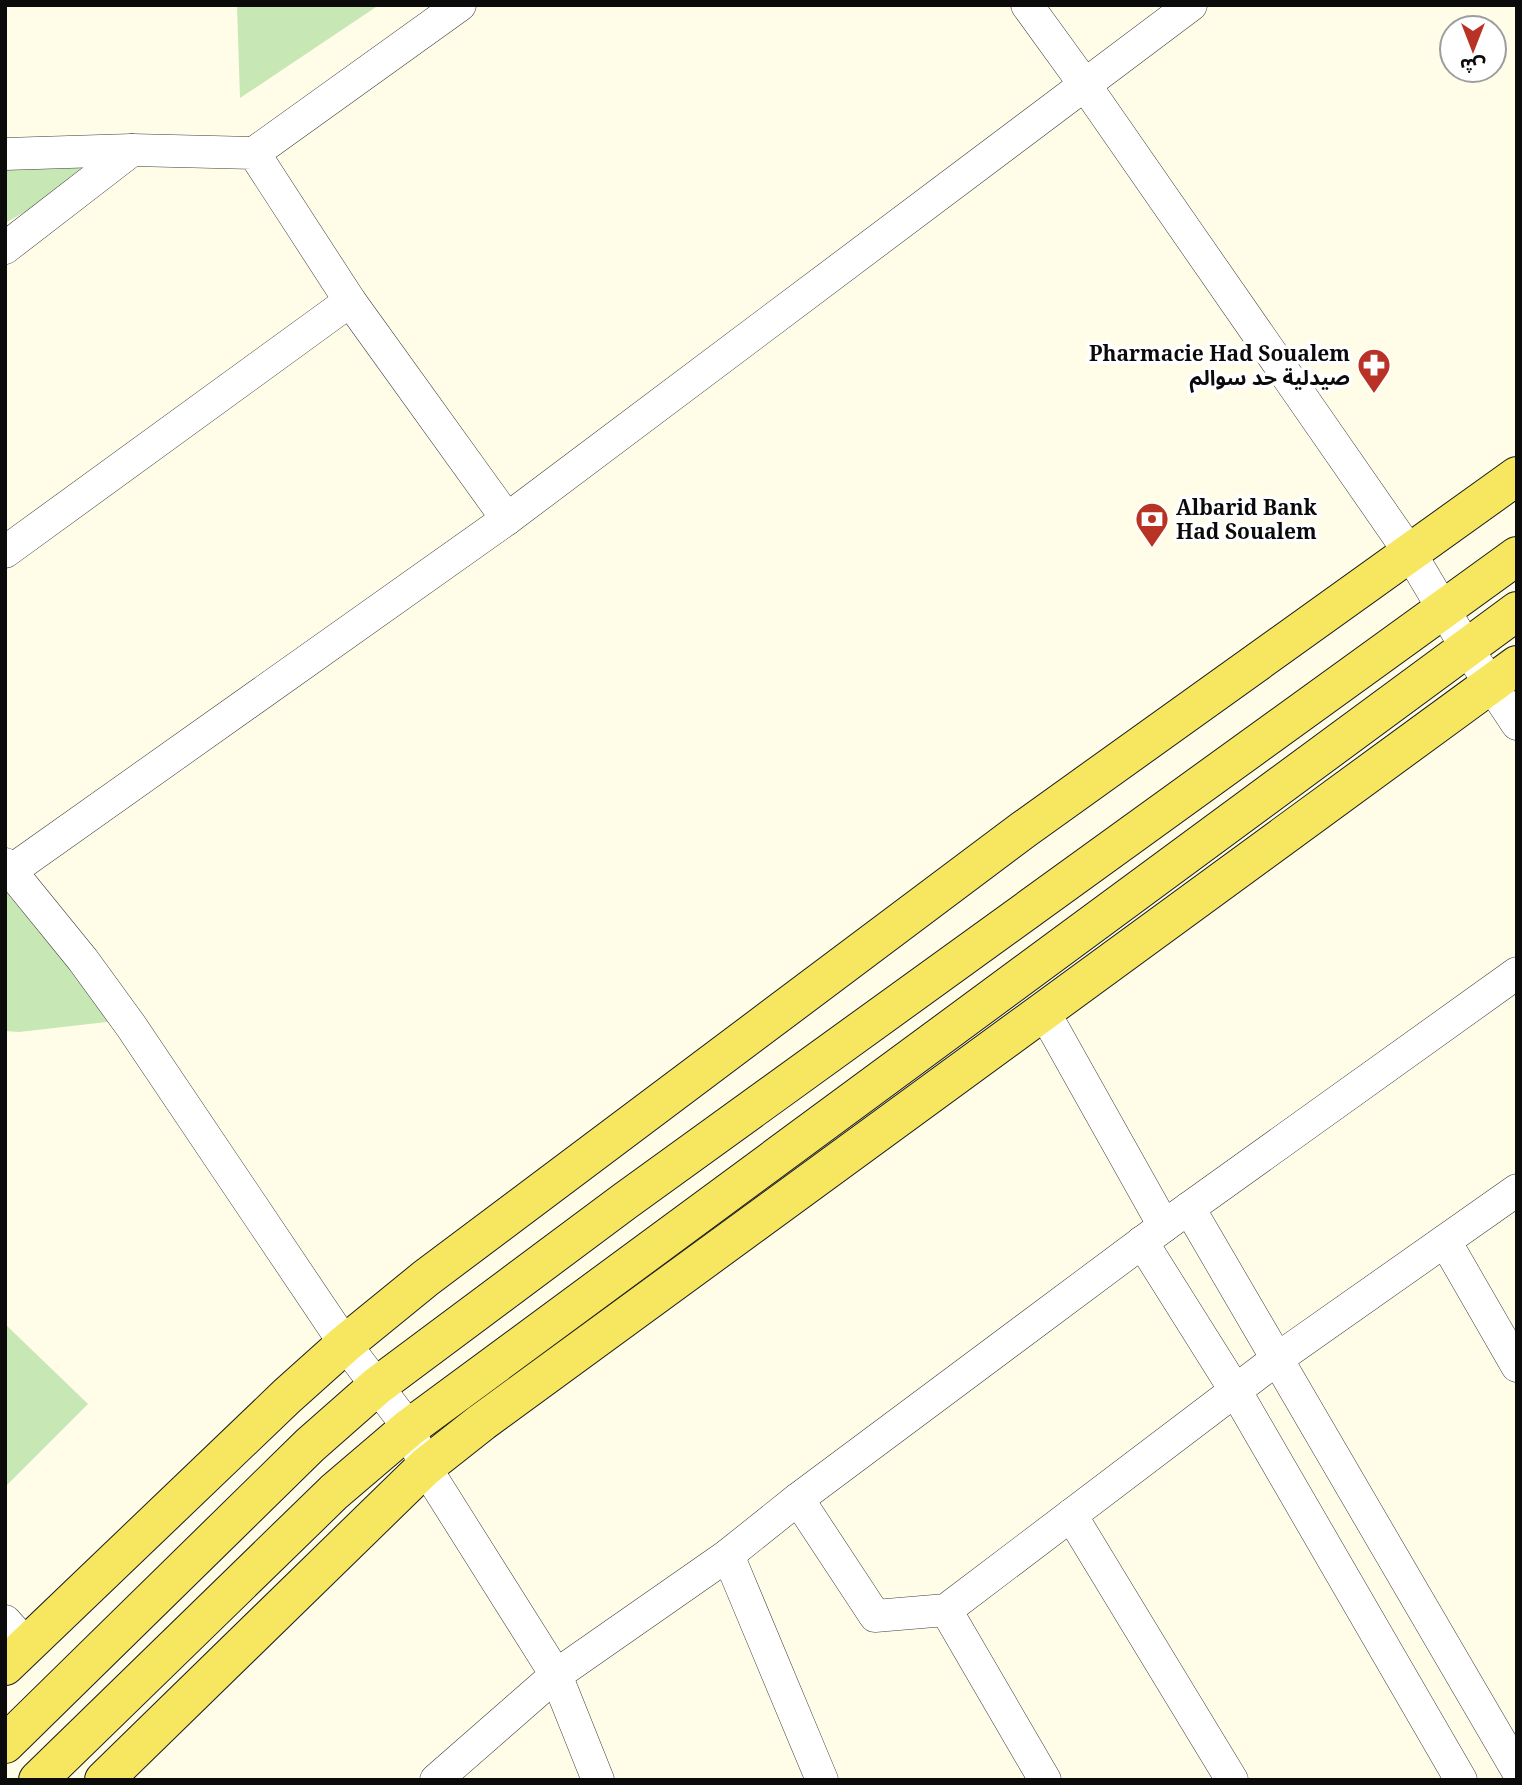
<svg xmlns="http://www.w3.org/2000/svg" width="1522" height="1785" font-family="'Noto Serif','Noto Sans Arabic',serif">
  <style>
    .green { fill: #c7e7b4 }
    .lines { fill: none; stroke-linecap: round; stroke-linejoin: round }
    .minor-casing { stroke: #3e3e3e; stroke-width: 33 }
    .major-casing { stroke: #1c1c1c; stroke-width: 40 }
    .minor { stroke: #fff; stroke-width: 32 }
    .major { stroke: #f7e760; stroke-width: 38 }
    .labels { text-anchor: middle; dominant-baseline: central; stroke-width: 7; stroke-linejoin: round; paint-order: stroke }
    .poi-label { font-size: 21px; font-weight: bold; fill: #0b0b0b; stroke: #fff; text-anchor: end }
  </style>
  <rect width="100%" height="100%" fill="#fffde8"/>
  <g class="green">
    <path d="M237,5h142l-139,93z"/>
    <path d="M124,157l-119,66v-61z"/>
    <path d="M5,879l119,141 -105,12 -14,-1z"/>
    <path d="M5,1324l83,80 -83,83z"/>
  </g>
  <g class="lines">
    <defs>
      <g id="minor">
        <path d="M1027,5l58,80 325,468 56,94 51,77"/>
        <path d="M254,153l206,-148"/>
        <path d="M5,154l127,-4 122,3 96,148 157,218"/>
        <path d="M5,248l127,-98"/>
        <path d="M5,552l345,-251"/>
        <path d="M5,864l78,96 48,66 214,318 64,84 16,39 131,208 42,105"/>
        <path d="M5,875l502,-356 684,-514"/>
        <path d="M1044,1012l120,214"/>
        <path d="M1189,1208l328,562"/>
        <path d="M1445,1241l72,125"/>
        <path d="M1142,1242l93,148 226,390"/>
        <path d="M798,1499l77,117 71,-6 331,-251 240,-169"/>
        <path d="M1071,1515l161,265"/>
        <path d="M728,1555l94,225"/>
        <path d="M946,1610l99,170"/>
        <path d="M5,1621l21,23"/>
        <path d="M436,1780l120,-105 172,-120 70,-56 366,-273 353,-253"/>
      </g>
      <g id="major">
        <path d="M5,1666l282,-270 58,-52 81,-66 597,-448 494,-354"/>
        <path d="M5,1744l305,-299 67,-59 248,-185 892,-645"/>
        <path d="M38,1780l296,-288 75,-64 1108,-817"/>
        <path d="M104,1780l321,-313 57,-45 1035,-757"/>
      </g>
    </defs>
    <use href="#minor" class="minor-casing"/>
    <use href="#major" class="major-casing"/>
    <use href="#minor" class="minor"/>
    <use href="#major" class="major"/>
  </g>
  <defs>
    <symbol id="pharmacy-pin" viewBox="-11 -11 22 30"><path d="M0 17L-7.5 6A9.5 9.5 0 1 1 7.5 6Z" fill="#b83325" stroke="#fff"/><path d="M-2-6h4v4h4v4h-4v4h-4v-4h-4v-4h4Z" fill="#fff"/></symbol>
    <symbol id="bank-pin" viewBox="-11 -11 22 30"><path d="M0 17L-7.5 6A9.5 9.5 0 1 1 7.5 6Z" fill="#b83325" stroke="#fff"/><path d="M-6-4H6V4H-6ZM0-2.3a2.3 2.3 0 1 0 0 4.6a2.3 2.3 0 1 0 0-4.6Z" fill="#fff"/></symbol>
  </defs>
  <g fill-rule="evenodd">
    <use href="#pharmacy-pin" x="1355" y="346" width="38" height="52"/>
    <use href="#bank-pin" x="1133" y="500" width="38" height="52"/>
  </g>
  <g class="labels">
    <g class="poi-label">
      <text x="1350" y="353">Pharmacie Had Soualem<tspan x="1350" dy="24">صيدلية حد سوالم</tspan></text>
      <text x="1176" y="507" text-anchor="start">Albarid Bank<tspan x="1176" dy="24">Had Soualem</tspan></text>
    </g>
  </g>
  <rect width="1522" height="1785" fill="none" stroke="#0b0b0b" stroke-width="14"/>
  <g transform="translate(1473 49) rotate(180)"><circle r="33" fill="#ffffff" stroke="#9d9d9d" stroke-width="2"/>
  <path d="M0-5L12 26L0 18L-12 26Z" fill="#b83325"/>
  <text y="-10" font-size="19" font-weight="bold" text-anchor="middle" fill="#0b0b0b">ش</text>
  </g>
</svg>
